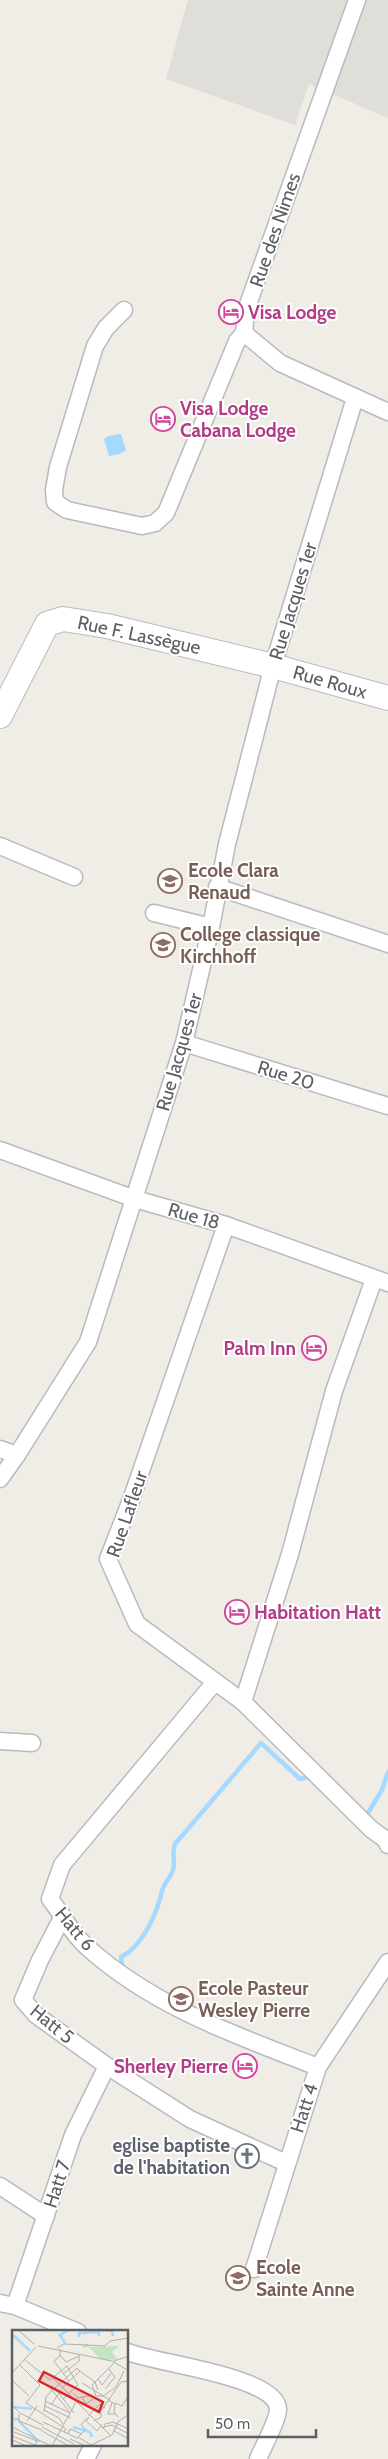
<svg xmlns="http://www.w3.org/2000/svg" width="388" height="2459" font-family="Cabin,sans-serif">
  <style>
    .industrial { fill: #e0ded9 }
    .water { fill: #a5d9ff }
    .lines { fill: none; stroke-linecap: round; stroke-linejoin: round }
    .stream { stroke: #a5d9ff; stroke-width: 4.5 }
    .street-casing { stroke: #b7babf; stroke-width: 19 }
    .secondary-casing { stroke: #b8bbc1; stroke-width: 26 }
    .street { stroke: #fff; stroke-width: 16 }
    .secondary { stroke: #fff; stroke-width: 24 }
    .labels { text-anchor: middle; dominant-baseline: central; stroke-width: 4; stroke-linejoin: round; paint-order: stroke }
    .street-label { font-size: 19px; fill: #5c6065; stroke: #fff }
    .hotel-label { font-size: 19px; font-weight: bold; fill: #b23c85; stroke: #fff; text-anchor: start }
    .education-label { font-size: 19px; font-weight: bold; fill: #785e54; stroke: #fff; text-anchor: start }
    .worship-label { font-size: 19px; font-weight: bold; fill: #5b616d; stroke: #fff; text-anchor: end }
    .inset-river { fill: none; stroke: #a5d9ff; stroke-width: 2.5 }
    .inset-road { fill: none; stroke: #b0b1ae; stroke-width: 1 }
    .view { fill: #d62828; fill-opacity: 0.15; stroke: #d62828; stroke-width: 2.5 }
    .inset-edge { fill: none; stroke: #5c6065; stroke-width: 2.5 }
  </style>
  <rect width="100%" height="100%" fill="#efede5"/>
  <path class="industrial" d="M188,0h200v118l-79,-34 -14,41 -129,-46z"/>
  <path class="water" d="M121,434l5,16 -6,4 -11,2 -5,-17 4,-3z"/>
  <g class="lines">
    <g class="stream">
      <path d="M365,1818l17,-28 6,-18"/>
      <path d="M123,1970l-2,-13c22,-11 36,-44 41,-66 2,-8 9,-14 11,-21 3,-8 -2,-16 2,-26l86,-101 39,36 13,-3"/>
    </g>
    <defs>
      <g id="street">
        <path d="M357,0l-111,310 -2,23 36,30 108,49"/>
        <path d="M124,310l-18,18 -11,18 -37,121 -4,23 1,12 12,8 75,16 13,-3 11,-10 71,-172 7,-8"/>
        <path d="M0,846l74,31"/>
        <path d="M217,887l171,57"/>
        <path d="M154,913l57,14"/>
        <path d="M184,1043l204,63"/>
        <path d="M0,1150l135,49 91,26 162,58"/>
        <path d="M226,1225l-95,275 -23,59 29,65 106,78 128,127 15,11 2,5"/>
        <path d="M0,1449l17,6"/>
        <path d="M0,1479l17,-24 71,-113 96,-299 27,-116 16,-83 46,-178 82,-268"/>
        <path d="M215,1682l-153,183 -12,34c12,15 22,35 37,48 65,59 150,89 231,120"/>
        <path d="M243,1702l47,-148 44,-163 40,-112"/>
        <path d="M0,1741l32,2"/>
        <path d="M63,1916l-23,44 -17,40 13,15 71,51 83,53 96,44"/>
        <path d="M0,2186l46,30"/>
        <path d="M254,2269l64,-202 70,-105"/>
        <path d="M0,2303l15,3 63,26"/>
        <path d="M15,2306l58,-171 34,-69"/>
        <path d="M128,2352c25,11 149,24 150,57 0,11 -15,38 -20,50"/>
        <path d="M86,2459l7,-14"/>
      </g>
      <path id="secondary" d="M0,716l47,-92 16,-5 44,7 166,40 115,32"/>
    </defs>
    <use href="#street" class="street-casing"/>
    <use href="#secondary" class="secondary-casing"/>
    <use href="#street" class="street"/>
    <use href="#secondary" class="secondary"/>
  </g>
  <defs>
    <symbol id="hotel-ring" viewBox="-11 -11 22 22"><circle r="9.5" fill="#fff" stroke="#d1479c" stroke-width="1.5"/><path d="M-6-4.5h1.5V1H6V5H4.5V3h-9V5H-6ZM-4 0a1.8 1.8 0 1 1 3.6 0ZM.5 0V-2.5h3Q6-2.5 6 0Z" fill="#d1479c"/></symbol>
    <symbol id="school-ring" viewBox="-11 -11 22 22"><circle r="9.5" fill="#fff" stroke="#8d6e63" stroke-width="1.5"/><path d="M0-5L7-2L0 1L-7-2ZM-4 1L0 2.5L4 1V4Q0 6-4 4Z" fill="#8d6e63"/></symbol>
    <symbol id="church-ring" viewBox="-11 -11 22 22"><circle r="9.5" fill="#fff" stroke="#6b7280" stroke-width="1.5"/><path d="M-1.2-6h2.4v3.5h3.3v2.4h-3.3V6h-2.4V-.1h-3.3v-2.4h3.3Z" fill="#6b7280"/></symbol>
  </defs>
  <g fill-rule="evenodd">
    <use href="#hotel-ring" x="217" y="298" width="28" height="28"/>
    <use href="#hotel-ring" x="149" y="405" width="28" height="28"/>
    <use href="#school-ring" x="156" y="867" width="28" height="28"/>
    <use href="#school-ring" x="149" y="931" width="28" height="28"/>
    <use href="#hotel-ring" x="300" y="1334" width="28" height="28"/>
    <use href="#hotel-ring" x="223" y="1598" width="28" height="28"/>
    <use href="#school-ring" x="167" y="1985" width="28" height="28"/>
    <use href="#hotel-ring" x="231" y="2052" width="28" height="28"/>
    <use href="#church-ring" x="233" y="2142" width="28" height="28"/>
    <use href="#school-ring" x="224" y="2264" width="28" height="28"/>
  </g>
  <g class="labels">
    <g class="street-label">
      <text transform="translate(275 230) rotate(-71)">Rue des Nimes</text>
      <text transform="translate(293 601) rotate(-73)">Rue Jacques 1er</text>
      <text transform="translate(139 635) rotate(12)">Rue F. Lassègue</text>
      <text transform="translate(330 682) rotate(16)">Rue Roux</text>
      <text transform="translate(179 1052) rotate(-74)">Rue Jacques 1er</text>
      <text transform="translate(286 1075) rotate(17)">Rue 20</text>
      <text transform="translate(194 1216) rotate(16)">Rue 18</text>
      <text transform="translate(127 1514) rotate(-71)">Rue Lafleur</text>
      <text transform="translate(75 1929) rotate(50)">Hatt 6</text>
      <text transform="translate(52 2024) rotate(39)">Hatt 5</text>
      <text transform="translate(304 2108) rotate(-72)">Hatt 4</text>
      <text transform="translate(57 2184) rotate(-72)">Hatt 7</text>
    </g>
    <g class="hotel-label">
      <text x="248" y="312">Visa Lodge</text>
      <text x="180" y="408">Visa Lodge<tspan x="180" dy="22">Cabana Lodge</tspan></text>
      <text x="296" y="1348" text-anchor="end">Palm Inn</text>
      <text x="254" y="1612">Habitation Hatt</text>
      <text x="228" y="2066" text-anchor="end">Sherley Pierre</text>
    </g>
    <g class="education-label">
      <text x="188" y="870">Ecole Clara<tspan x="188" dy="22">Renaud</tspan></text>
      <text x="180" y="934">College classique<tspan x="180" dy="22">Kirchhoff</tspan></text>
      <text x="198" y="1988">Ecole Pasteur<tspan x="198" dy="22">Wesley Pierre</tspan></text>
      <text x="256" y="2267">Ecole<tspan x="256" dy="22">Sainte Anne</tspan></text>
    </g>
    <g class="worship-label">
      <text x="230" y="2145">eglise baptiste<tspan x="230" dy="22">de l'habitation</tspan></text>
    </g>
  </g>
  <g transform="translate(12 2330)">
    <rect width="116" height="116" fill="#efede5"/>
    <path d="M70,14l10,3 27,-1 -7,6 6,8 -18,-1 -11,-12 -6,1z" fill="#c2e6c1"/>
    <path class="inset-river" d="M87,0l13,1 1,5M0,4l18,17M67,7v-4l20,-1v4M53,13l-5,-8 9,-5M2,77l18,2M0,89h5l22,23M61,97l17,5 2,5"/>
    <path class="inset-road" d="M6,0l16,14M74,15l19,1 5,-5 19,-3M26,16l74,15 17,10M45,18l7,-4 24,1M48,19v7l-6,5 15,20M48,25l6,7 13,-6M13,30l25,20 17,-14 11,19M102,31l15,-5M103,32l-23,23 4,11h7l13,-9 8,-16M8,35l20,20 -14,18M68,41l15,11 3,8M0,43l24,-26M51,44l16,-13v-7M41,48l58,58M86,49l4,6 10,-13M0,50l17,16M70,53l28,17M51,57l17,-16M39,59l18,22M93,59l10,-12 -6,-8M61,63l5,5 14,-3M70,67l4,7 7,-5M51,69l15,-14M96,70l7,4 -1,8 4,5M33,71l25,12M14,73l40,26 -2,3M100,73l-4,11h7M103,73l7,3 5,-8M0,75l8,8 23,12M39,75l10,-15M33,76l26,12M32,80l15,8 4,6M32,82l2,-15 6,-7M62,83l-19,-25 22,-20 3,3M7,84v7l23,9M76,86l12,-12 5,4M77,87l-3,4 11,10 5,-7M15,91l10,-15M82,91l7,-4v-6l20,-29 8,-1M31,92l34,16 7,-7M0,97l39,19M30,97l32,17M92,97l8,-2 17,9M91,99l2,-5 8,-2 16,7M74,100l-5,-5 6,-7M30,101l27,15M102,101l15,8M2,102l23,9 -2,5M56,104l2,-5 12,5M0,106l23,9M66,107l13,8M58,109l14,6M0,110l15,6M40,116l24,-44M77,116l23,-11 6,-13 11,-8"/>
    <path class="view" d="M32,42l59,30 -4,10 -60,-31z"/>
    <rect width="116" height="116" class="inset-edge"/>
  </g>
  <path d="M208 2429v8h108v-8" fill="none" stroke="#5c6065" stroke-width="2.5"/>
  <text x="215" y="2429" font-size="15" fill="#5c6065" stroke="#ffffff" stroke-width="4" paint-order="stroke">50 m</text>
</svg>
